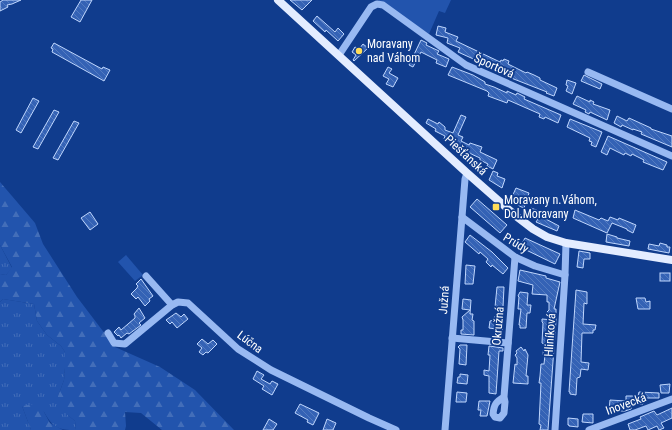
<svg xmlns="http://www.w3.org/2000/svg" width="672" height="430" font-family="'Roboto Condensed',sans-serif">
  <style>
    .grass { fill: url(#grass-tufts) }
    .forest { fill: url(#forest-firs) }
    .pitch { fill: #2254ad }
    .building { fill: url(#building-back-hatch); stroke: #bfd6fd }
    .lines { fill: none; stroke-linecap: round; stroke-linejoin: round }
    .minor { stroke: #98b9f2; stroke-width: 7 }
    .major { stroke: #e3ecff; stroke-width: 8 }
    .poi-dot { fill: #ffdd59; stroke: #103c8d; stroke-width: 1.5 }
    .labels { text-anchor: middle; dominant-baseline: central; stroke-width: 3.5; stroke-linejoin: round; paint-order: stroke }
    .poi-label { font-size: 12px; fill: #fff; stroke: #103c8d; text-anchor: start }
    .street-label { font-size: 12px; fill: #fff; stroke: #103c8d }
  </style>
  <defs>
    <pattern id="grass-tufts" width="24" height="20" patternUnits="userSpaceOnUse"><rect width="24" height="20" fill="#2254ad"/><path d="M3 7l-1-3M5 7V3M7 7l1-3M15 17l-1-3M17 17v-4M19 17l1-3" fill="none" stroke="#436eb9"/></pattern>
    <pattern id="forest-firs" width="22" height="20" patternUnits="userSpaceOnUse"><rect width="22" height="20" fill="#2254ad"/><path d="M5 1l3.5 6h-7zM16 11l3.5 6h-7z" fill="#436eb9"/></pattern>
    <pattern id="building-back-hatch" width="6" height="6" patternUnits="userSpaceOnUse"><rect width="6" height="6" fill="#3462b5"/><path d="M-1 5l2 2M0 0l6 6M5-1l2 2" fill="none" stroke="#527ac0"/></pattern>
  </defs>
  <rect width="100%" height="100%" fill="#103c8d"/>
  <g class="grass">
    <path d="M0,245l12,23 -6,7 -6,-1z"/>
    <path d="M3,299l31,5 3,17 10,14 14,11 4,6v16l-1,12 -6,16 10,19 7,6 1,9c-18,0 -23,-2 -32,-18l-22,-6 9,24h-31v-128z"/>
  </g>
  <g class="forest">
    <path d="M0,182l35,41 8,21 34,53 38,50 45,20 35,23 39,40h-72l-21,-17 -16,-1 1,14 -1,4h-49l-1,-9 -17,-14v-11l6,-16 1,-12v-16l-4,-6 -14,-11 -10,-14 -3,-17 -31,-5 -3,3v-28l6,1 6,-8 -12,-22z"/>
    <path d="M35,404l9,8 6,11 13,7h-32l-9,-24z"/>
  </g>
  <g class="pitch">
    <path d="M378,0h73l-6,13 -6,-2 -10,23z"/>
    <path d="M126,255l17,20 -8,6 -17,-19z"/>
  </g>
  <g class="building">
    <path d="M3,0h18l-9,4 -5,1 1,2 -8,4v-9z"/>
    <path d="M81,0h11l-12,22 -9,-5z"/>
    <path d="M290,0h22l-10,10z"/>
    <path d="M317,16l18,16 3,-4 6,6 -6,7 -12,-11 -1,2 -12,-11z"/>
    <path d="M438,26l8,2 -1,4 13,5 -2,4 44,21 1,-2 2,1 1,-2 5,2 -1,3 18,9 1,-1 7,3 6,3v2l17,8 -3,8 -8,-3 1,-1 -41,-16 -6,-4 2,-3 -10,-4 -1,2 -33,-15 2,-4 -13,-5 1,-5 -12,-3z"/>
    <path d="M421,40l6,3 -1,2 13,6 -2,3 12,5 -3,8 -10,-4 1,-3 -16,-8 -8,15 -4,-2z"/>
    <path d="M54,43l48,26 1,-2 7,3 -6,11 -52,-29 1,-3 -2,-1z"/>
    <path d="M363,44l5,4 -14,13 -1,-1 3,-5 -4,-3 3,-5 4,2z"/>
    <path d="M388,67l4,2 -3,4 9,5 -5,9 -7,-3 3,-5 -6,-3z"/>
    <path d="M452,67l21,8 12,7v2l9,3 13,6v-2l9,4 1,-2 8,4 -1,2 37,16 -3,8 -13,-6 -1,2 -5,-2 1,-3 -32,-14 -1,3 -19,-7 1,-3 -2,-2 -39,-16z"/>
    <path d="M584,75l18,9 -2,5 -19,-8z"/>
    <path d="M567,80l9,3 -4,11 -6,-3 2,-5 -2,-1z"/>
    <path d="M577,96l13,6v-2l4,2 -1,2 17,6 -3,10 -17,-8 -1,2 -4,-2 1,-2 -13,-6z"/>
    <path d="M33,98l6,3 -18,32 -5,-3z"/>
    <path d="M54,110l5,2 -21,37 -5,-2z"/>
    <path d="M461,115l5,2 -8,18 5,2 -2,4 8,4 1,-2 12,4 -2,5 17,8 -4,9 -6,-3 1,-2 -8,-4v-2l-22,-10 -1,3 -5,-4 2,-4 -10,-4 1,-3 -10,-5 1,-2 -10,-6 2,-4 10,5 1,-2 6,5v3l8,3z"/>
    <path d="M617,116l10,5 2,-3 22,10v1l21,7v11l-31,-13 1,-2 -9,-3v1l-11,-5 -1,2 -7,-4z"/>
    <path d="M570,119l32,13 -6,15 -5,-2 1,-3 -3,-1 1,-3 -23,-11z"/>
    <path d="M74,121l5,2 -21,37 -5,-2z"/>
    <path d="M608,136l59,26 -4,8 -20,-8 1,-2 -12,-6 -1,2 -6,-3 -1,2 -14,-7 -3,7 -6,-3z"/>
    <path d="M493,171l5,2 -1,3 8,3 -3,9 -13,-8z"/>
    <path d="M516,188l13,5 -5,15 -5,-2 1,-3 -9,-4z"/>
    <path d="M477,199l30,26 -7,8 -30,-26z"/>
    <path d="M531,208l13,5 -2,4 17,9 -2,5 -21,-9 2,-3 -11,-4z"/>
    <path d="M575,210l24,10 2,-2 7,3 2,-4 8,3 1,-2 17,7 -3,8 -6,-3v-1l-15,-6 -5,10 -34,-15z"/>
    <path d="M90,212l8,12 -8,6 -9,-12z"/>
    <path d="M607,234l10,3v1l13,3 -1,5 -23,-4z"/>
    <path d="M470,235l22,17 16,16 -5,6 -11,-9 -1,2 -5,-5 2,-3 -8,-7 -1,2 -14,-12z"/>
    <path d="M525,238l35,16 -5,10 -35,-17z"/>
    <path d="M660,243l7,2v2h3l-1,6 -21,-4 1,-5 10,2z"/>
    <path d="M579,251l11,2v6h-6l-1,9 -6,-1z"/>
    <path d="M466,265l9,1 -2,18h-8z"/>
    <path d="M520,270l26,6v2l14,4 -6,27h2v11l-8,110h-8l1,-5 -2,-1 2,-41h-2l1,-7 1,-12h3l1,-9h-2l1,-11 -2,-1 1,-20 -1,-1v-3l11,1 -7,-7 3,-3v-8h-2v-7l-15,-1 1,-9 -15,-4z"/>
    <rect x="660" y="273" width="10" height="8"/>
    <path d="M141,279l12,17 -4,3 1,2 -5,5 -7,-9 -2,2 -5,-5 6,-6 1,-2 -2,-2z"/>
    <path d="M497,287h7l-1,20h-8z"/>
    <path d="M576,290l11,2v12l-3,-1 -1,21 13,1 -1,5h-2v3h-11l-1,29 8,1 -1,7 -7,-1 -1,8 -3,1 -1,17 -6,-1v-2h-1z"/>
    <path d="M520,292l8,1 -1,12h4l-1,8h-3l-1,15h-6v-3h-1l2,-16h-3l1,-12 -1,-1z"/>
    <path d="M636,298h9l1,4 4,-1v8h-12z"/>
    <path d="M463,299l8,1 -1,14h3l-1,6 2,1v14l-13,-1v-4h2v-10l-1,-3 8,-7 -8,-1z"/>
    <path d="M139,308l6,10 -6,5 2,2 -12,9 -2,-1 -6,5 -2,-3 -1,1 -4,-4 5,-5 2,3 14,-12v-2l-1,-2z"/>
    <path d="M176,313l5,4 3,-3 4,5 -11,9 -5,-6 -2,2 -4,-4z"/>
    <path d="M494,317h7l-1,10 3,3 -14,-2 1,-7 4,-1z"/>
    <path d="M202,339l6,5 5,-4 4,4 -9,9 -2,-1 -3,3 -4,-3 3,-4 -5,-4z"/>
    <path d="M460,345h7l-1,20 -7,-1 1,-15 -2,-2z"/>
    <path d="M489,346l14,2v3h-4l-3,43 -7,-1v-17l-5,-1v-5l5,1 1,-16h-2z"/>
    <path d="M521,347l3,4 1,-2 3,6 -2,21h2v8l-15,-1 2,-19 2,1v-7l-2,-3 2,-2 -1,-2z"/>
    <path d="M257,371l7,4 -3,4 9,5 2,-3 6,3 -6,11 -10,-6 2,-3 -11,-7z"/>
    <path d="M460,374l8,1 -1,9 -10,-1 1,-6h2z"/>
    <path d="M670,384l-1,9h-8l-1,-8z"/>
    <path d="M457,392l10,1 -1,9h-10z"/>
    <path d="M639,392l20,1v5h-16v6h-11l-1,5 -6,2h-16l1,-11 16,1v-5h12z"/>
    <path d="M479,401h11l-3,15h-7l1,-6h-3z"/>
    <path d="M300,404l19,9 -6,12 -6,-3 1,-2 -13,-7z"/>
    <path d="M672,408v10l-11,5 3,5 -5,2 -2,-4 -9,4 -2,-4 -11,4h-5l-2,-6 13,-5 -1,-2 14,-6 3,4z"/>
    <path d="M583,414h10v9l-11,-1z"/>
    <path d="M568,418l10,1v8l-9,-1v-1h-1z"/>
    <path d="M269,419l8,5 -4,6h-10z"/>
    <path d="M327,419l9,4 -3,7h-10z"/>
  </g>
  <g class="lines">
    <g class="minor">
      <path d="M339,55l32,-48 6,-3 6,1 83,60 206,91"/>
      <path d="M588,72l84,37"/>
      <path d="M462,217l53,40 20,9 30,9"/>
      <path d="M146,276l26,29"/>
      <path d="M108,333l6,10 11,1 47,-39 6,-3 10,1 50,46 33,21 98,48 27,12"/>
      <path d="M452,338l56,5"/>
      <path d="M504,397l1,5 -1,11 -4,5 -5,-1 -2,-3c1,-10 3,-12 11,-17l11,-140"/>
      <path d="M445,430l17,-213 3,-38 2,-6"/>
      <path d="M555,430l10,-155 1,-32"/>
      <path d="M589,430l83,-31"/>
    </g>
    <path class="major" d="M278,0l189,173 49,43 17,13 14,8 19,6 106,17"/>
  </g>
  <g class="poi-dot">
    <circle cx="359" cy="51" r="4"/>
    <rect x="492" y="203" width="8" height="8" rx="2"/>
  </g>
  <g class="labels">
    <g class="poi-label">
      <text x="367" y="44">Moravany<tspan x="367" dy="14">nad Váhom</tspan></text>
      <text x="504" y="200">Moravany n.Váhom,<tspan x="504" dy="14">Dol.Moravany</tspan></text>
    </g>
    <g class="street-label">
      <text transform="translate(494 66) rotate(24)">Športová</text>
      <text transform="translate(466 155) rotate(43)">Piešťanská</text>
      <text transform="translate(516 243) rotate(31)">Prúdy</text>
      <text transform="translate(444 300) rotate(-86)">Južná</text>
      <text transform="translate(498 326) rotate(-85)">Okružná</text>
      <text transform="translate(550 335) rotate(-86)">Hliníková</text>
      <text transform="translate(250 342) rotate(37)">Lúčna</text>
      <text transform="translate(626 404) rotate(-20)">Inovecká</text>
    </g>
  </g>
</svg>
